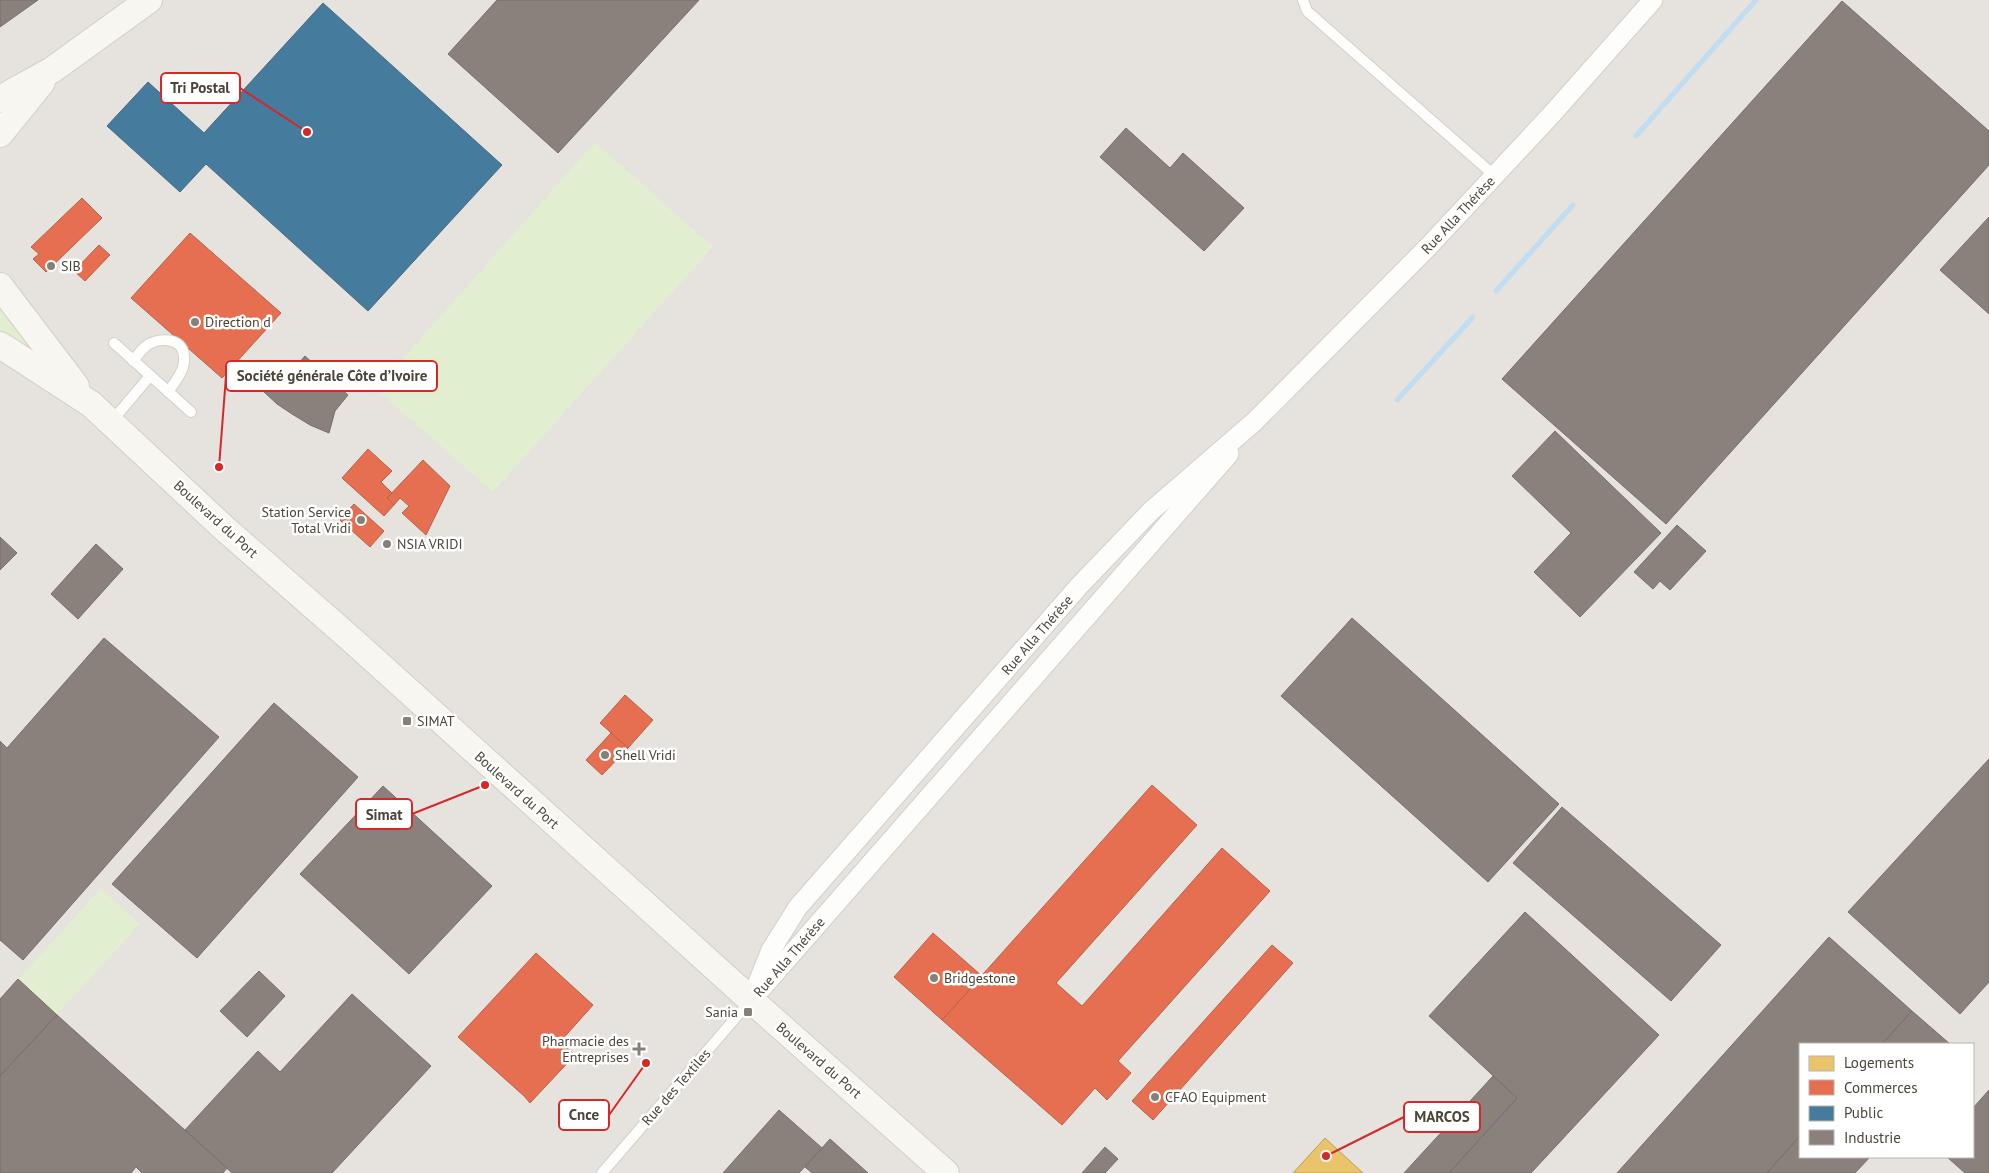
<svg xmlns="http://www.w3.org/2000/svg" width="1989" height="1173" font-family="'PT Sans',sans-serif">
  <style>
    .industrial { fill: #e6e2de; fill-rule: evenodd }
    .green { fill: #e1eecf }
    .parking { fill: #e6e3df }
    .homes { fill: #e9c46a; stroke: #ba9e5b }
    .shops { fill: #e76f51; stroke: #b8624a }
    .public { fill: #457b9d; stroke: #476a7f }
    .industry { fill: #8a817c; stroke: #776f68 }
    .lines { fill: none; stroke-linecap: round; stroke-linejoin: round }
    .stream { stroke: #c0ddf1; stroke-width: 5 }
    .lane-casing { stroke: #d2d0cb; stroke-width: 12 }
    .street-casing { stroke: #d2d0cb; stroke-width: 21 }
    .secondary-casing { stroke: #d3cfc5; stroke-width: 28 }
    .lane { stroke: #fdfdfc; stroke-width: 10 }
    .street { stroke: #fdfdfc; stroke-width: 19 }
    .secondary { stroke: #f7f6f1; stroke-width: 26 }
    .poi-dot { fill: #868178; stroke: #fff; stroke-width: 2 }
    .labels { text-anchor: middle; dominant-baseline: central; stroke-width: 5; stroke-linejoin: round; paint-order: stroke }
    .street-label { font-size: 14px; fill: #4b4439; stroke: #fff }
    .poi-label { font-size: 14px; fill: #4b4439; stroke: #fff; text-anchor: start }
    .leader { fill: none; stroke: #d62828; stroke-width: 2 }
    .callout-dot { fill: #d62828; stroke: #fff; stroke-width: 2 }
    .callout { fill: #fff; stroke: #d62828; stroke-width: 2 }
    .callout-label { font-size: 15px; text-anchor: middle; font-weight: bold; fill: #4b4439 }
  </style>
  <rect width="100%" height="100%" fill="#f4f2ee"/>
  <path class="industrial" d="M0,0h1989v1173h-1989zM1800,1044h173v113h-173z"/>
  <g class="green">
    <path d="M595,142l118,105 -220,245 -117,-103z"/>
    <path d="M0,305l31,47 -31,-19z"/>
    <path d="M101,888l39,36 -83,91 -39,-36z"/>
  </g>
  <g class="parking">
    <path d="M1161,0h102l-88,96 -56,-50z"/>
    <path d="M1318,44l120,105 -72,82 -120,-106z"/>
    <path d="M123,307l101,89 -41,46 -63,-55 2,-3 -38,-33z"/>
    <path d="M1867,307l60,54 -195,214 -60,-55z"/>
    <path d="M1891,440l98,87v134l-188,208 -126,-112 8,-10 -29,-25 33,-37 -9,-9z"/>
    <path d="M114,507l61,55 -19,20 -61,-55z"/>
    <path d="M650,790l62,55 9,-10 58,51 -42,47 -32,-29 12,-14 -87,-77z"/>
    <path d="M1132,1101l21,19 -35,39 -21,-18z"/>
    <path d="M504,1143l33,29 -1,1h-58z"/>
  </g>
  <path class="homes" d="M1325,1138l38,35h-70z"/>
  <g class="shops">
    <path d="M82,198l20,20 -56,54 -13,-13 6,-5 -8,-7z"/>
    <path d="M190,233l91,80 -59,65 -91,-80z"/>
    <path d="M99,245l11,10 -25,26 -11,-10z"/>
    <path d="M368,449l24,22 -11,11 11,11 -5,5 7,7 -10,11 -42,-38z"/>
    <path d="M423,460l27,26 -24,49 -24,-22 7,-7 -9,-8 -6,7 -7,-7z"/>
    <path d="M354,504l30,27 -14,16 -30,-27z"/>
    <path d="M625,695l28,25 -25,28 -28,-25z"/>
    <path d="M611,733l17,15 -26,27 -16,-15z"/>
    <path d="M1152,785l45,40 -141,158 26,23 140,-158 48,43 -152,170 13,12 -24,27 -12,-12 -33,37 -120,-105z"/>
    <path d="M933,933l49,43 -40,44 -48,-43z"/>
    <path d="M1272,945l21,18 -140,157 -21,-19z"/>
    <path d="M536,953l57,52 -33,37 15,13 -45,48 -6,-7 -66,-59z"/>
  </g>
  <path class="public" d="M323,3l179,162 -134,146 -162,-147 -26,28 -73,-66 41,-44 56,51z"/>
  <g class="industry">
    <path d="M0,0h38l-38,27z"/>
    <path d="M497,0h202l-141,153 -110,-99z"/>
    <path d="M1842,1l147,130v34l-323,359 -164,-145z"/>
    <path d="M1126,128l44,40 13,-15 61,55 -40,43 -104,-94z"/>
    <path d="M1989,217v97l-49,-44z"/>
    <path d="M305,356l43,39 -13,16 -6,22 -19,-8 -18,-11 -15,-10 -14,-13 26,-17z"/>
    <path d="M1555,431l106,102 -81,84 -46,-45 37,-39 -59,-57z"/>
    <path d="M1677,525l29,26 -36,39 -10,-9 -7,8 -19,-17z"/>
    <path d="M0,537l17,16 -17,17z"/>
    <path d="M96,544l27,25 -45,50 -27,-25z"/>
    <path d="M1352,618l207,186 -71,78 -207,-186z"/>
    <path d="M104,638l115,99 -196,223 -23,-20v-199l7,7z"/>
    <path d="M274,703l84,74 -161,181 -85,-74z"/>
    <path d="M1989,759v223l-29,32 -112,-102z"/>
    <path d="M383,786l109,100 -83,88 -109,-100z"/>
    <path d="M1562,807l159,138 -50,56 -158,-138z"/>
    <path d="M1525,912l134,123 -128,138h-82l68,-75 -88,-82z"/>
    <path d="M1829,937l83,74 -30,33h-82v92l-33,37h-150z"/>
    <path d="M259,971l26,25 -38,41 -27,-26z"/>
    <path d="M18,979l39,36 -57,61v-77z"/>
    <path d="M352,994l79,72 -99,107h-100l-47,-43 73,-79 22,21z"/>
    <path d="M1912,1011l38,33h-68z"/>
    <path d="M57,1015l170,153 -4,5h-81l-6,-6 -5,6h-131v-97z"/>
    <path d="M1493,1076l24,22 -68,75h-45z"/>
    <path d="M1989,1090v83h-24l-18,-16h26v-49z"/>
    <path d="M779,1110l43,38 -23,25h-76z"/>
    <path d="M1800,1136v21h70l-15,16h-88z"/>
    <path d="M830,1139l38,34h-56l-7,-6z"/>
    <path d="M1105,1147l13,12 -13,14h-23z"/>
  </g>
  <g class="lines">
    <g class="stream">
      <path d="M1636,136l120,-136"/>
      <path d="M1496,291l77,-86"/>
      <path d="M1397,400l76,-83"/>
    </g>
    <defs>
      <g id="lane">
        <path d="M1303,0l4,11 188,165"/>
        <path d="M114,343l77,69"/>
        <path d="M133,361c4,-5 8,-11 13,-15 12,-9 37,-9 38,10 2,13 -9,26 -16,36"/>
        <path d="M111,422l39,-46"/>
        <path d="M602,1173l149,-173"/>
      </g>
      <g id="street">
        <path d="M761,989l468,-535"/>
        <path d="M751,1000l20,-50 27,-43 282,-322 71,-74 103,-89 174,-175 124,-133 101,-114"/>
      </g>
      <g id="secondary">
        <path d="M0,99l52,-29 97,-70"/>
        <path d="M0,134l42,-52"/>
        <path d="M0,286l76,100"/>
        <path d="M0,345l91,59 134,125 127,111 399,360 195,173"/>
      </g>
    </defs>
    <use href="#lane" class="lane-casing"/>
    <use href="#street" class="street-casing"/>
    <use href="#secondary" class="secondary-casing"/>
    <use href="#lane" class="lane"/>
    <use href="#street" class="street"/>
    <use href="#secondary" class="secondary"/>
  </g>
  <g class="poi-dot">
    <circle cx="51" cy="266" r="5"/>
    <circle cx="195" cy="322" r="5"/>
    <circle cx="361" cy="520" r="5"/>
    <circle cx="387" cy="544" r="5"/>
    <rect x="402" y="716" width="10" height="10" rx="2.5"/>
    <circle cx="605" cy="755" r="5"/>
    <circle cx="934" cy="978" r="5"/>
    <rect x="743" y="1007" width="10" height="10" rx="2.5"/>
    <path d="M636.5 1041.5h5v5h5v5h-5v5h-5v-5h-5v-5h5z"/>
    <circle cx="1155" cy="1097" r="5"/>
  </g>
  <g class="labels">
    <g class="street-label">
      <text transform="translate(1458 215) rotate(-47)">Rue Alla Thérèse</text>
      <text transform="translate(216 519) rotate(42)">Boulevard du Port</text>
      <text transform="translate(1037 635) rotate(-49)">Rue Alla Thérèse</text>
      <text transform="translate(517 790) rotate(42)">Boulevard du Port</text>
      <text transform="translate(789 957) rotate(-49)">Rue Alla Thérèse</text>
      <text transform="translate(819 1060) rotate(41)">Boulevard du Port</text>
      <text transform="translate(676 1087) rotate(-49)">Rue des Textiles</text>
    </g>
    <g class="poi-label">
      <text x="61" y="266">SIB</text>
      <text x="205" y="322">Direction d</text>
      <text x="351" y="512" text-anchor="end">Station Service<tspan x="351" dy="16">Total Vridi</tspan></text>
      <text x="397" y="544">NSIA VRIDI</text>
      <text x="417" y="721">SIMAT</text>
      <text x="615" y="755">Shell Vridi</text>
      <text x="944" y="978">Bridgestone</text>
      <text x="738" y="1012" text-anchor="end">Sania</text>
      <text x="629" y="1041" text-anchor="end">Pharmacie des<tspan x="629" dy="16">Entreprises</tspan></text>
      <text x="1165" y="1097">CFAO Equipment</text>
    </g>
  </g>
  <path class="leader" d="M307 132L240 88M219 467L226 376M485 785L412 814M646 1063L609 1115M1326 1156L1404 1117"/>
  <g class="callout-dot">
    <circle cx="307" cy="132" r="5"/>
    <circle cx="219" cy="467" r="5"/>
    <circle cx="485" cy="785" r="5"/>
    <circle cx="646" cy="1063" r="5"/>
    <circle cx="1326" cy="1156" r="5"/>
  </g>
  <g class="callout">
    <rect x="161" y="73" width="79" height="30" rx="5"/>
    <rect x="226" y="361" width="211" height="30" rx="5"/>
    <rect x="356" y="799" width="56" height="30" rx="5"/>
    <rect x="559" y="1100" width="50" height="30" rx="5"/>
    <rect x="1404" y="1102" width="76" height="30" rx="5"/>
  </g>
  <g class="callout-label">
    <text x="200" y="93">Tri Postal</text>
    <text x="332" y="381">Société générale Côte d’Ivoire</text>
    <text x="384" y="820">Simat</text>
    <text x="584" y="1120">Cnce</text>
    <text x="1442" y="1122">MARCOS</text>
  </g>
  <rect x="1799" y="1043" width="175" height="115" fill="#ffffff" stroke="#b7b4b0"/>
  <rect x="1809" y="1056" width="25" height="15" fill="#e9c46a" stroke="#b7b4b0"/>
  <text x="1844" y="1068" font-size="15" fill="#4b4439">Logements</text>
  <rect x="1809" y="1080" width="25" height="15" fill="#e76f51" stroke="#b7b4b0"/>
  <text x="1844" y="1093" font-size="15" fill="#4b4439">Commerces</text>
  <rect x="1809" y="1106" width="25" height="15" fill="#457b9d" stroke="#b7b4b0"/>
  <text x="1844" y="1118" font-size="15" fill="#4b4439">Public</text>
  <rect x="1809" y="1130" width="25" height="15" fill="#8a817c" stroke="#b7b4b0"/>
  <text x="1844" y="1143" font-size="15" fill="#4b4439">Industrie</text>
</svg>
